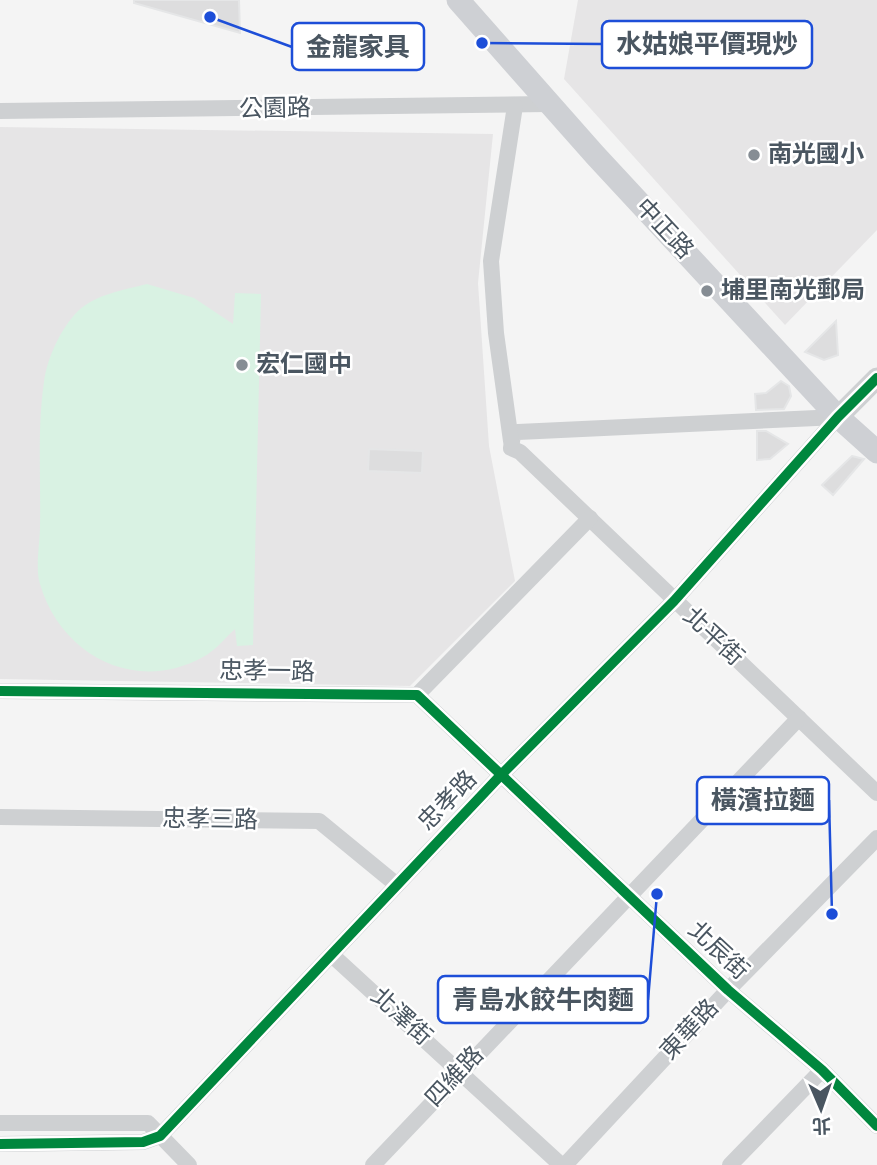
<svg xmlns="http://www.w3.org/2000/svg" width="877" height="1165" font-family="'Alegreya Sans','Noto Sans TC',sans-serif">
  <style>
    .education { fill: #e6e5e6 }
    .green { fill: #d9f2e3 }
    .building { fill: #ddddde; stroke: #e5e6e7; stroke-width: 2 }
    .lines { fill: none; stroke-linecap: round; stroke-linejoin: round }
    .minor { stroke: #ced0d2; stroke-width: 16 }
    .tertiary { stroke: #ced0d2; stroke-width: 21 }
    .secondary { stroke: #ced0d4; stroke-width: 23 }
    .cycleway-casing { stroke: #fff; stroke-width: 15 }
    .cycleway { stroke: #00873e; stroke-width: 10 }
    .poi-dot { fill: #868d94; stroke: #fff; stroke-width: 2.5 }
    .labels { text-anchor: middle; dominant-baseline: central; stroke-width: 5; stroke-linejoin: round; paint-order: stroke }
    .street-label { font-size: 24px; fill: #4a5661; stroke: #fff }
    .poi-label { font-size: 24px; font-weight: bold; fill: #4a5661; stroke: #fff; text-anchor: start }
    .leader { fill: none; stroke: #1d4ed8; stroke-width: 2.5 }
    .callout-dot { fill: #1d4ed8; stroke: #fff; stroke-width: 2.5 }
    .callout { fill: #fff; stroke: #1d4ed8; stroke-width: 2.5 }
    .callout-label { font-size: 26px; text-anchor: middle; font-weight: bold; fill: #4a5661 }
  </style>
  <rect width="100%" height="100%" fill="#f4f4f4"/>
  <g class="education">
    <path d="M578,0h299v230l-92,95 -221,-246z"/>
    <path d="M0,127l493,7 -15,149 11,163 26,135 -105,105 -410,-7z"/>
  </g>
  <path class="green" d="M147,284l47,14 39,26 2,-31 26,1 -8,351 -16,1 -2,-17c-10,9 -20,22 -32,28 -67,37 -142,-1 -163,-73 -5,-16 0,-41 0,-58 1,-47 -3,-98 4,-144 3,-24 17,-54 34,-71 18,-17 46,-21 69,-27z"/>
  <g class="building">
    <path d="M134,0h105l1,33 -106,-30z"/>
    <path d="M836,321l2,34 -14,5 -19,-8z"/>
    <path d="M781,381l8,5 2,10 -7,13 -28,1 -1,-16 11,-1z"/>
    <path d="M757,431h9l22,13 -18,15 -13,1z"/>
    <path d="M369,449l54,2 -1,22 -54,-2z"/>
    <path d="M852,456l12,3 -31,36 -11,-10z"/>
  </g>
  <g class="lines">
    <g class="minor">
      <path d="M0,111l549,-7"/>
      <path d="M838,417l-320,15 -5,3 -2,13 9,4 357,341"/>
      <path d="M511,441l-15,-108 -5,-72 24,-155"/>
      <path d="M0,691l417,4 311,295 94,80 55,56"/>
      <path d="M417,695l173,-177"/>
      <path d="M0,817l319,4 78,64"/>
      <path d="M333,956l228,209"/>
      <path d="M0,1123h148l41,42"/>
      <path d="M0,1144l143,-2 17,-6 340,-360 174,-175 164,-184"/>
      <path d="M373,1165l426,-447"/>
      <path d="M565,1165l163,-175 149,-152"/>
      <path d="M730,1165l92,-95"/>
    </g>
    <path class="tertiary" d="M838,417l39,-39"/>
    <path class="secondary" d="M458,0l137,155 243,262 39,35"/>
    <defs>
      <g id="cycleway">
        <path d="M0,691l417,4 311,295 94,80 55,56"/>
        <path d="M0,1144l143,-2 17,-6 340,-360 174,-175 164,-184 39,-39"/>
      </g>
    </defs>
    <use href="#cycleway" class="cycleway-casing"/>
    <use href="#cycleway" class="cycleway"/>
  </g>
  <g class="poi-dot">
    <circle cx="754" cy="155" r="7"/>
    <circle cx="707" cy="291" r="7"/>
    <circle cx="242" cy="365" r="7"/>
  </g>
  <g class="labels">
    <g class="street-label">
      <text transform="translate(275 109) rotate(-1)">公園路</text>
      <text transform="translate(664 229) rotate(47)">中正路</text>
      <text transform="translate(713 637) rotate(43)">北平街</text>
      <text transform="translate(267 672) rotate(1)">忠孝一路</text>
      <text transform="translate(448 801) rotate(-46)">忠孝路</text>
      <text transform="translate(210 820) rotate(1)">忠孝三路</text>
      <text transform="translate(718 951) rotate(43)">北辰街</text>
      <text transform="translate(401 1017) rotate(42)">北澤街</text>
      <text transform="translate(690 1030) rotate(-47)">東華路</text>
      <text transform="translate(455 1077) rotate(-47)">四維路</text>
    </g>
    <g class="poi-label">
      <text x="768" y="155">南光國小</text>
      <text x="721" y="291">埔里南光郵局</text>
      <text x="256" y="365">宏仁國中</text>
    </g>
  </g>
  <path class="leader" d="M482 43L602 44M210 17L292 47M832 914L829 800M657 894L648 1000"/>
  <g class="callout-dot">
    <circle cx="482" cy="43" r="7"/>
    <circle cx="210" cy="17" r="7"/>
    <circle cx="832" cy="914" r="7"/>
    <circle cx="657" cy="894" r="7"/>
  </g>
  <g class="callout">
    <rect x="602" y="21" width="210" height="47" rx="7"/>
    <rect x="292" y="23" width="132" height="47" rx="7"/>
    <rect x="697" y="777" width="132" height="47" rx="7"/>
    <rect x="438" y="976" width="210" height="47" rx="7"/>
  </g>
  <g class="callout-label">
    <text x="707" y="53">水姑娘平價現炒</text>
    <text x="358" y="56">金龍家具</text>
    <text x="763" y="809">橫濱拉麵</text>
    <text x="543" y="1009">青島水餃牛肉麵</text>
  </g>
  <g transform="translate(821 1109) rotate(178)" stroke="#ffffff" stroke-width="5" paint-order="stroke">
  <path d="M0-5L12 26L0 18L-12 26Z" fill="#4a5661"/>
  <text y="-10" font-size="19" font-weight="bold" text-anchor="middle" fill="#4a5661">北</text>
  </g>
</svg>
